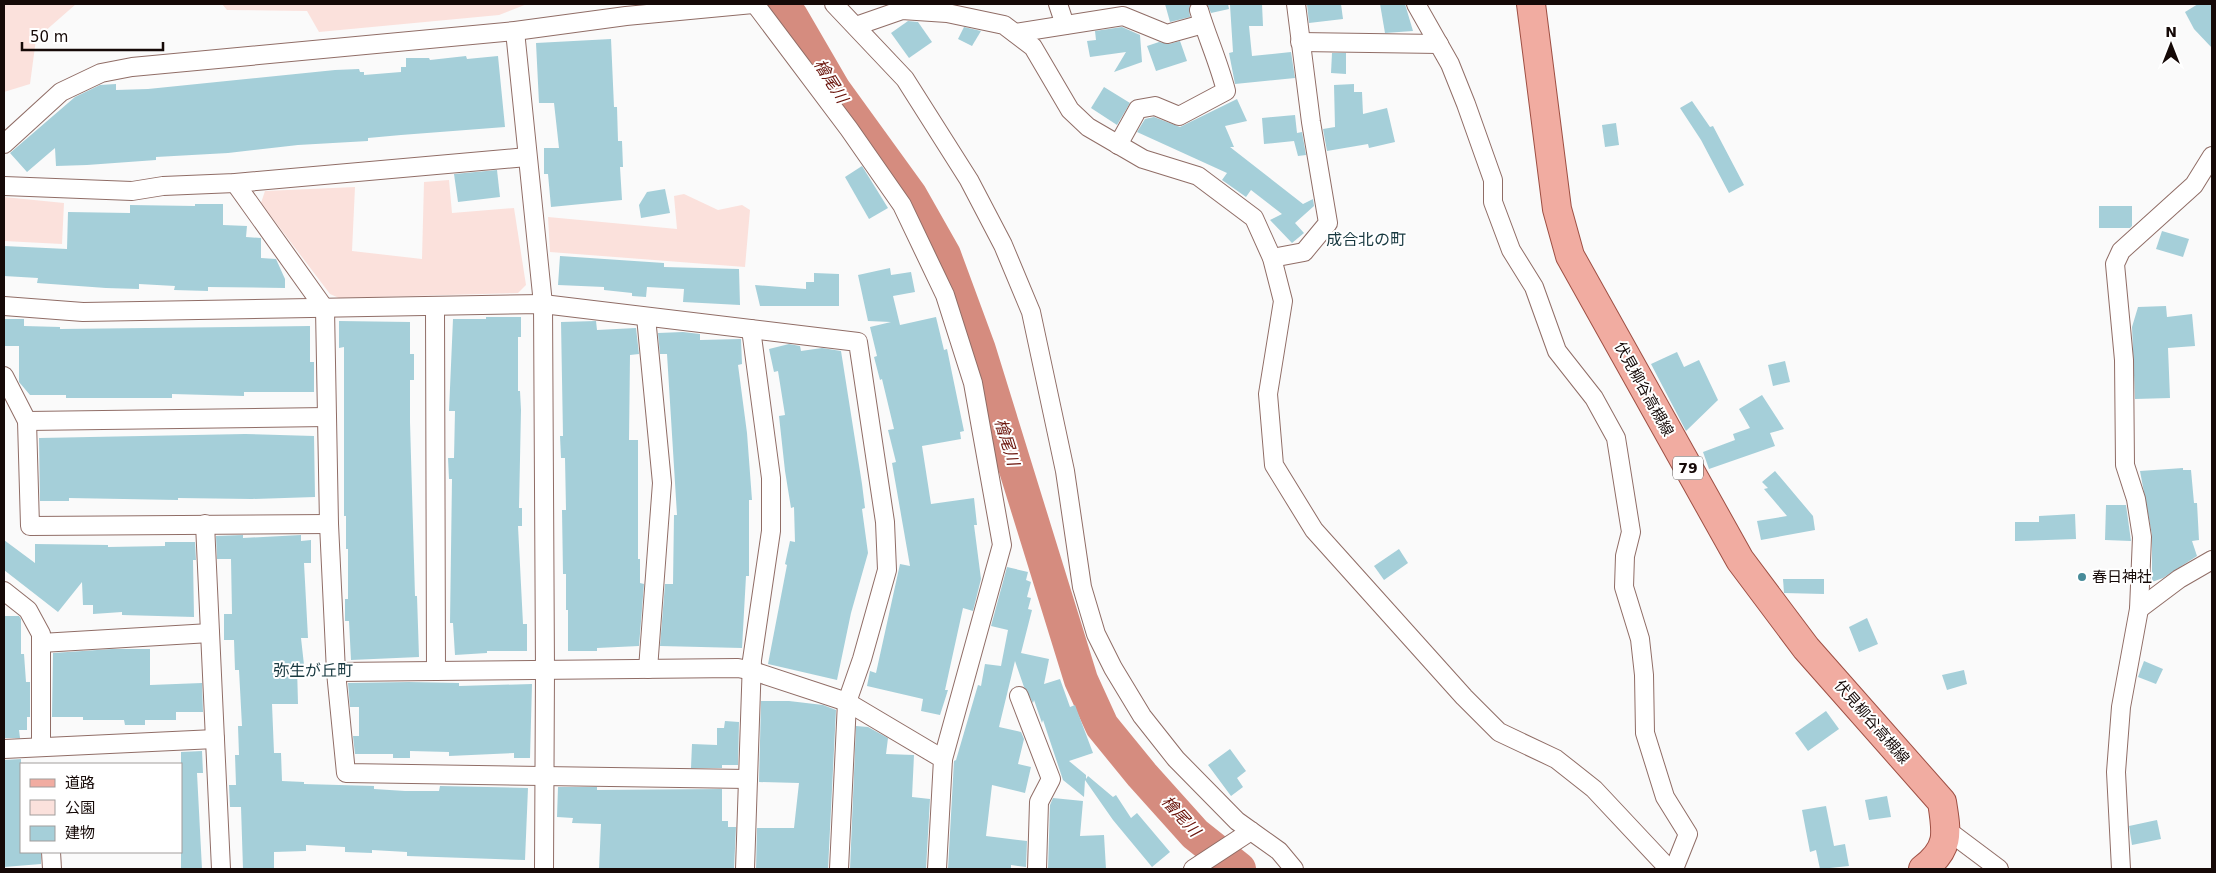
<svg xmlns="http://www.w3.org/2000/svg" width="2216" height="873" font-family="'DejaVu Sans','Noto Sans JP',sans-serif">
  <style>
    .green { fill: #fbe1dc }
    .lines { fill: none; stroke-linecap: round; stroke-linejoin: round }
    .river { stroke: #d58c7f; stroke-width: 34 }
    .building { fill: #a5cfd9 }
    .minor-casing { stroke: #906d66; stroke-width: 20 }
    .primary-casing { stroke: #9e4f43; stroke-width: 30 }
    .minor { stroke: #fff; stroke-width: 18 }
    .primary { stroke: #f1aca1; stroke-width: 28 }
    .poi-dot { fill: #478b99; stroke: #fff; stroke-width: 2 }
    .labels { text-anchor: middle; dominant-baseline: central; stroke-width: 4; stroke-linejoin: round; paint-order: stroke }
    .shield { fill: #fff; stroke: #5b5351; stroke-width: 1 }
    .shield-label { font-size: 14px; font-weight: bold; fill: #150907 }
    .street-label { font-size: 15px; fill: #150907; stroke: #fff }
    .poi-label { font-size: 15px; fill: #150907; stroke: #fff; text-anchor: start }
    .water-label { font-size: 16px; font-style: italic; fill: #670f06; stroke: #fff }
    .neighbourhood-label { font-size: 16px; fill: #183940; stroke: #fff }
  </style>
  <rect width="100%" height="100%" fill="#fafafa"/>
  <g class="green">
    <path d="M4,4h72l-40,35 -6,45 -26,8z"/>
    <path d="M222,4h305l-28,11 -180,17 -12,-21 -80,-1z"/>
    <path d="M449,180l3,33 62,-5 12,77 -8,8 -179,5 -9,-4 -69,-91 4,-12 90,-4 -3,64 70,8 2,-77z"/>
    <path d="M684,194l34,16 24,-5 8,5 -5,57 -195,-15 -2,-35 129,12 -3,-33z"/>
    <path d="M4,197l60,6 -2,41 -58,-3z"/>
  </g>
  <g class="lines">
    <path class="river" d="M779,4l12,12 43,74 76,105 34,60 35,95 102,330 21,46 40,49 53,59 44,35"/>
  </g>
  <g class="building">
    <path d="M1165,4h26l-2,4 1,9 -20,5z"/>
    <path d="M1207,4h21l1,5 -18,4z"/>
    <path d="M1262,4l1,22h-14l3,30 39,-4 4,26 -60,6 -6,-31 4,-1 -3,-47z"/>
    <path d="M1307,4h34l2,15 -34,4z"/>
    <path d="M1380,4h25l8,27 -28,2z"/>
    <path d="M2198,4h14v44l-18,-19 -9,-17z"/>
    <path d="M908,21l10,1 14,20 -23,16 -18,-25z"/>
    <path d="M964,27l17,4 -9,15 -14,-7z"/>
    <path d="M1122,27l18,8 2,27 -28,10 12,-20 -36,5 -3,-16 9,-1 -1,-9z"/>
    <path d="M611,39l3,68h3l1,34h4l1,26h-3l2,33 -71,7 -3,-33h-4v-26h15l-5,-45h-15l-3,-60z"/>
    <path d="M1180,41l7,20 -31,10 -9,-25 12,-4 10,2z"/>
    <path d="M1332,53h14v21l-15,-1z"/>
    <path d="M466,56l1,3 31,-3 7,71 -104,8 -33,3v3l-70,4 -70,8 -72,4v3l-69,5 -31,1 -1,-18 -28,24 -17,-19 65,-56 25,-12 16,-1v6l32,-1 187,-19 24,-1 1,3h4v3l37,-3v-5h5v-9h23l1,2z"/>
    <path d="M1354,84v8h8l1,22 24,-6 8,34 -26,6 -1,-4 -41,7 -4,-22 12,-2 -1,-42z"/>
    <path d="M1104,87l26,16 -13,22 -26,-17z"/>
    <path d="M1237,99l10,22 -22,5 9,21h-4l73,57 10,-5 1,7 -19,17 9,10 -12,10 -22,-23 12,-6 -31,-24 -5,7 -24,-17 5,-7 -90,-41 8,-13 9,-2 26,10z"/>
    <path d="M1692,101l18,26 3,-1 31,59 -15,8 -28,-53 -21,-32z"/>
    <path d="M1295,115l2,18 5,-1 4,23 -8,1 -4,-15 -30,3 -2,-26z"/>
    <path d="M1616,123l3,22 -14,2 -3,-22z"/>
    <path d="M862,166l26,42 -19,11 -24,-42z"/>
    <path d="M497,170l3,27 -42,5 -4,-28z"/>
    <path d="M665,189l5,24 -29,5 -2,-13 8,-13z"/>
    <path d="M195,204h28v21l24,1 -1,11 15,1v20l15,1 9,20v9l-77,-1v4l-34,-1 1,-4 -36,-2v5l-33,-1 -69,-5 1,-5 -34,-2v-30l63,3 1,-37 62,1v-8l65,1z"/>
    <path d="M2099,206h33v20l-2,2h-31z"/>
    <path d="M2162,231l27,8 -6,18 -27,-8z"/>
    <path d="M560,256l104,7v4l75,2 1,36 -57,-3 1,-13 -37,-2 -1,10 -14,-1v-3l-28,-3v-3l-46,-2z"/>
    <path d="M890,268l1,7 20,-3 4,20 -22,4 7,29 36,-8 8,33 3,-1 17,82 -4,1 1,7 -39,7 9,58 43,-6 3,27h-3l7,54 -8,32 -10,-3 -18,82h3l-8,25 -19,-4 2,-12 -56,-13 3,-15 6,2 24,-109 10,2 -18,-103 4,-1 -8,-32 6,-1 -12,-50 -2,1 -6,-23 3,-1 -7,-29 21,-5 -23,-1 -10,-46z"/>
    <path d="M814,273l25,1v32h-79l-5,-21 51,4v-7h8z"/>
    <path d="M2166,306l1,11 25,-3 3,32 -27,2 2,50 -35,1 -3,-72 6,-20z"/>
    <path d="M486,317h35v20h-3v54h2l1,19 -2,98h3v18h-4l5,98h4v27h-40v2l-32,2 -2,-32h-3l2,-144h-3l-1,-21h6l1,-47h-6l4,-92h33z"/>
    <path d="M4,319h20v7l36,1v2l250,-3v36h4v30h-70v4l-72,-2v4h-106v-3h-36l-11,-13v-36h-15z"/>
    <path d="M339,321l71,1v32h4v26h-4v42l5,174h2l2,61 -68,3 -2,-39h-4v-22h3v-50h-2v-33h-2v-169l-5,1z"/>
    <path d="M596,321l1,9 39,-2 3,26 -9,1 -1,85h9v119h2v24l4,1 -5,62 -42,2v3h-29v-41h-2v-36h-3l-1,-64h4l-1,-52h-4l-1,-22h3l-2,-114z"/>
    <path d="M683,332l17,2v6l41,-1 1,25 -4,1 9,68 5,67h-3v76h-3l-4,72 -82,-2 5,-62h8l1,-69h3l-10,-161h-7l-2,-21z"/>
    <path d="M789,344l11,2 1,5 21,-3 19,3 21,133 3,24 -3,1 6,44 -17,60 -14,67 -69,-16 19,-99 -2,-1 5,-23 5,1 -1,-35 -3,1 -6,-37 -6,-55 6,-1 -7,-44 -4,1 -5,-23z"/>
    <path d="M1677,352l7,15 15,-7 19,40 -32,31 -35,-67z"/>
    <path d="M1785,361l5,21 -17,4 -5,-21z"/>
    <path d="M1762,395l22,34 -14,4 5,13 -66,23 -6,-17 32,-12 -2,-6 17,-6 -11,-19z"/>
    <path d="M245,434l69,2 1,61 -63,2 -74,-1v2l-109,-2v3h-29l-1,-63z"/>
    <path d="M2183,468v2h8l3,33h3l2,37 -7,1 5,15 -34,22 -11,4v-47l-12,-64z"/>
    <path d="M1775,471l38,45 2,14 -54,10 -4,-19 30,-5 -23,-27 4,-1 -6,-6z"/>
    <path d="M2106,505h20l5,36 -26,-1z"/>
    <path d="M2075,514l1,25 -61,2v-19h24v-6z"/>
    <path d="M243,535v3l58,-3v6l10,-1v23h-7l4,75h-7l3,27 -7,1 1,38h-26l2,49h7l1,28 22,1v2l70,2v3l31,2h34l1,-5 88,2 -3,72 -118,-4v-4l-35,-2v3l-27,-1v-5l-39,-2v6l-32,1v17h-31l-2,-62h-11l-1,-22h7l-1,-30h4l-1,-29h4l-3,-56h-4l-1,-30h-10v-26h8l-1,-55h-14l-1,-23z"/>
    <path d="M4,540l31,23v-19l73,1v2l57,-1v-4h30l1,18h-3l1,57 -72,-2v-3l-29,2v-9h-10l-1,-23 -24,30 -54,-42z"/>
    <path d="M1399,549l9,14 -24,17 -10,-14z"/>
    <path d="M1007,567l21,5 -2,8 5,2 -4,15 4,1 -3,11 4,1 -11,43 28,6 -5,25 16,-5 10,28 5,-2 18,48 -24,8 17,14v4l2,-3 25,21 3,-2 15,23 6,-5 33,39 -18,15 -39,-47 -28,-40 -1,17 -21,-17 -20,-60 -1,3 -8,-23 -1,3 -9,-16 -9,-26 -16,66 22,5 3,7 -6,25 13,3 -6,26 -33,-8 -6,51 41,5 -1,26 -15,-2v4h-63l6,-108 2,-1 22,-75 3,1 4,-22 16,2 7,-36 -17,-4z"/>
    <path d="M1783,579h41v15l-40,-1z"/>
    <path d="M4,616h15l2,3v35h3l2,28h4v35h-3v13h-8l1,8h-16z"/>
    <path d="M1867,618l11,26 -19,8 -10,-25z"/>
    <path d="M112,649h38v36l52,-2 1,29h-27v8h-31v5h-20l-1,-5h-41v-3h-31l1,-64z"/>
    <path d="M2144,661l19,8 -7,15 -18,-7z"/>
    <path d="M1964,670l3,14 -20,6 -5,-15z"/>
    <path d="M409,682l50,1v3l73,-2 -2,74h-16v-5l-65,3v-4l-39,-1v7h-17v-4h-38l-2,-18h6v-29h-9l-2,-24z"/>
    <path d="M761,701h28l34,4 13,5 -8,159h-72l1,-41h37l5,-45 -40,-1z"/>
    <path d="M1826,711l13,18 -31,22 -13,-18z"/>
    <path d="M725,721l14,1 -1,43h-16v3h-31l1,-24 25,1v-17h7z"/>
    <path d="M856,726l12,1 20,11 -2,16 28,1 -2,42 18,2 -4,70h-76z"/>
    <path d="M1230,749l16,22 -9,7 6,9 -12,9 -23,-31z"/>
    <path d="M202,751l1,22h-6l5,96h-21v-117z"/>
    <path d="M21,759v93h20v12l-37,3v-107z"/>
    <path d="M558,787h39v3l125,-1v32h6v6h8l-2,42h-135l2,-45 -29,-1 1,-5 -16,-1z"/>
    <path d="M1887,796l4,21 -22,3 -4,-20z"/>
    <path d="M1053,798l30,3 -3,35 24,-1 2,34h-58l2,-64z"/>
    <path d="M1826,806l8,40 11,-2 4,22 -29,3 -4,-19 -6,2 -8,-42z"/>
    <path d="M2157,820l4,19 -29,6 -3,-19z"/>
  </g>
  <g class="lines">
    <defs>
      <g id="minor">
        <path d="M755,4l94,125 53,76 43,90 28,88 29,162 -59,214"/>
        <path d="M834,4l71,75 64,101 34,65 28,67 34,159 17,116 14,47 17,34 29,48 34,43 61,62 42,30 15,18"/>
        <path d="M1058,4l7,21"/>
        <path d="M1416,4l34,60 16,40 27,76v22l18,48 23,37 23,64 37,47 22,40 15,94 -6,24 -1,31 16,52 4,36 1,58 20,64 23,37 -14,35"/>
        <path d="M856,26l46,-16 45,3 57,12 29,22 37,63 18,17 55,32 55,17 56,42 18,40 11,43 -15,93 6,71 40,65 150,167 35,35 57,27 38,30 75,80"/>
        <path d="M515,31l28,273 2,366 -1,199"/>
        <path d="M1015,33l108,-17 44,18 36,-10"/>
        <path d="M1300,42l139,2"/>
        <path d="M4,144l57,-52 40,-19 31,-6 383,-36 111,-15 127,-12"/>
        <path d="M1118,145l20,-36 17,-3 24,10 47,-25c-7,-28 -19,-54 -27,-81"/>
        <path d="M235,183l90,126 4,215 7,148 10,101 402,6"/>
        <path d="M4,186l128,5 31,-5 72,-3 292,-26"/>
        <path d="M1272,258l32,-6 24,-29 -17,-101 -15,-118"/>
        <path d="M4,306l79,6 460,-8 315,38 27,180 2,48 -25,89 -15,43 -8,167"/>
        <path d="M435,307l1,364"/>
        <path d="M646,317l16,166 -14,186"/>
        <path d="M4,376l23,45 3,105 299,-2"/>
        <path d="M27,421l300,-4"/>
        <path d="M205,524l16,345"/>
        <path d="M4,591l24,19 13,24v113"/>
        <path d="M2139,609l40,-30 33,-19"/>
        <path d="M41,643l169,-10"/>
        <path d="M336,672l402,-4 15,3 94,31 96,57 -6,110"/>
        <path d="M1019,696l32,83 -12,23 -2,67"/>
        <path d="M4,749l211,-10"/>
        <path d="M1947,830l52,39"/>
        <path d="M51,852l1,17"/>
        <path d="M745,869l7,-209 19,-129v-53l-20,-149"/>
        <path d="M1193,869l58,-38"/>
        <path d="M2121,869l-5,-97 5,-65 18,-98 3,-72 -6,-38 -11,-34 -1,-105 -9,-96 6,-13 73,-66 18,-29"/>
      </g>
      <path id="primary" d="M1531,4l26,205 13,47 170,304 66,88 136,154c5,31 8,47 -19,67"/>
    </defs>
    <use href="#minor" class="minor-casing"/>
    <use href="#primary" class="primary-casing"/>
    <use href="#minor" class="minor"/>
    <use href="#primary" class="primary"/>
  </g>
  <circle class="poi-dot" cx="2082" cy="577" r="5"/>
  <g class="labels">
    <rect class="shield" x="1673" y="456.5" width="30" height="23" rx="4"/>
    <g class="shield-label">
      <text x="1688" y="468">79</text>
    </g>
    <g class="street-label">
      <text transform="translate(1644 389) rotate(61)">伏見柳谷高槻線</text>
      <text transform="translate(1872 722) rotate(49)">伏見柳谷高槻線</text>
    </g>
    <g class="poi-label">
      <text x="2092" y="577">春日神社</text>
    </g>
    <g class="water-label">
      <text transform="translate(831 81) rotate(58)">檜尾川</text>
      <text transform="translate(1007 442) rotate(73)">檜尾川</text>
      <text transform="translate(1181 816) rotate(48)">檜尾川</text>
    </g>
    <g class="neighbourhood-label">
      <text x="1366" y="239">成合北の町</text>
      <text x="313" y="670">弥生が丘町</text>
    </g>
  </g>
  <rect width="2216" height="873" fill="none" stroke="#150907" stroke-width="10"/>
  <rect x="20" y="763" width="162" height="90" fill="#ffffff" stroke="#a19d9c"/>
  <rect x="30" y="779" width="25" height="8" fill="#f1aca1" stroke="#a19d9c"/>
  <text x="65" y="788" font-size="15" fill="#150907">道路</text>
  <rect x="30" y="800" width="25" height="15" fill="#fbe1dc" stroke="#a19d9c"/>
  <text x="65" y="813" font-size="15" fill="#150907">公園</text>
  <rect x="30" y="826" width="25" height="15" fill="#a5cfd9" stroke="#a19d9c"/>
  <text x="65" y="838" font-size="15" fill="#150907">建物</text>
  <g transform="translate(2171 45)" stroke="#ffffff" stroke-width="4" paint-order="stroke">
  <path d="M0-4L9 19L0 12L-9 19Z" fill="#150907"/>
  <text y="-8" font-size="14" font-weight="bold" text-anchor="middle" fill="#150907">N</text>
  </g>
  <path d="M22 42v8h141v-8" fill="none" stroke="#150907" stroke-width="2.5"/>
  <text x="30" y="42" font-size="15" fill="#150907" stroke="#ffffff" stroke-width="4" paint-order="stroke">50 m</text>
</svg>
